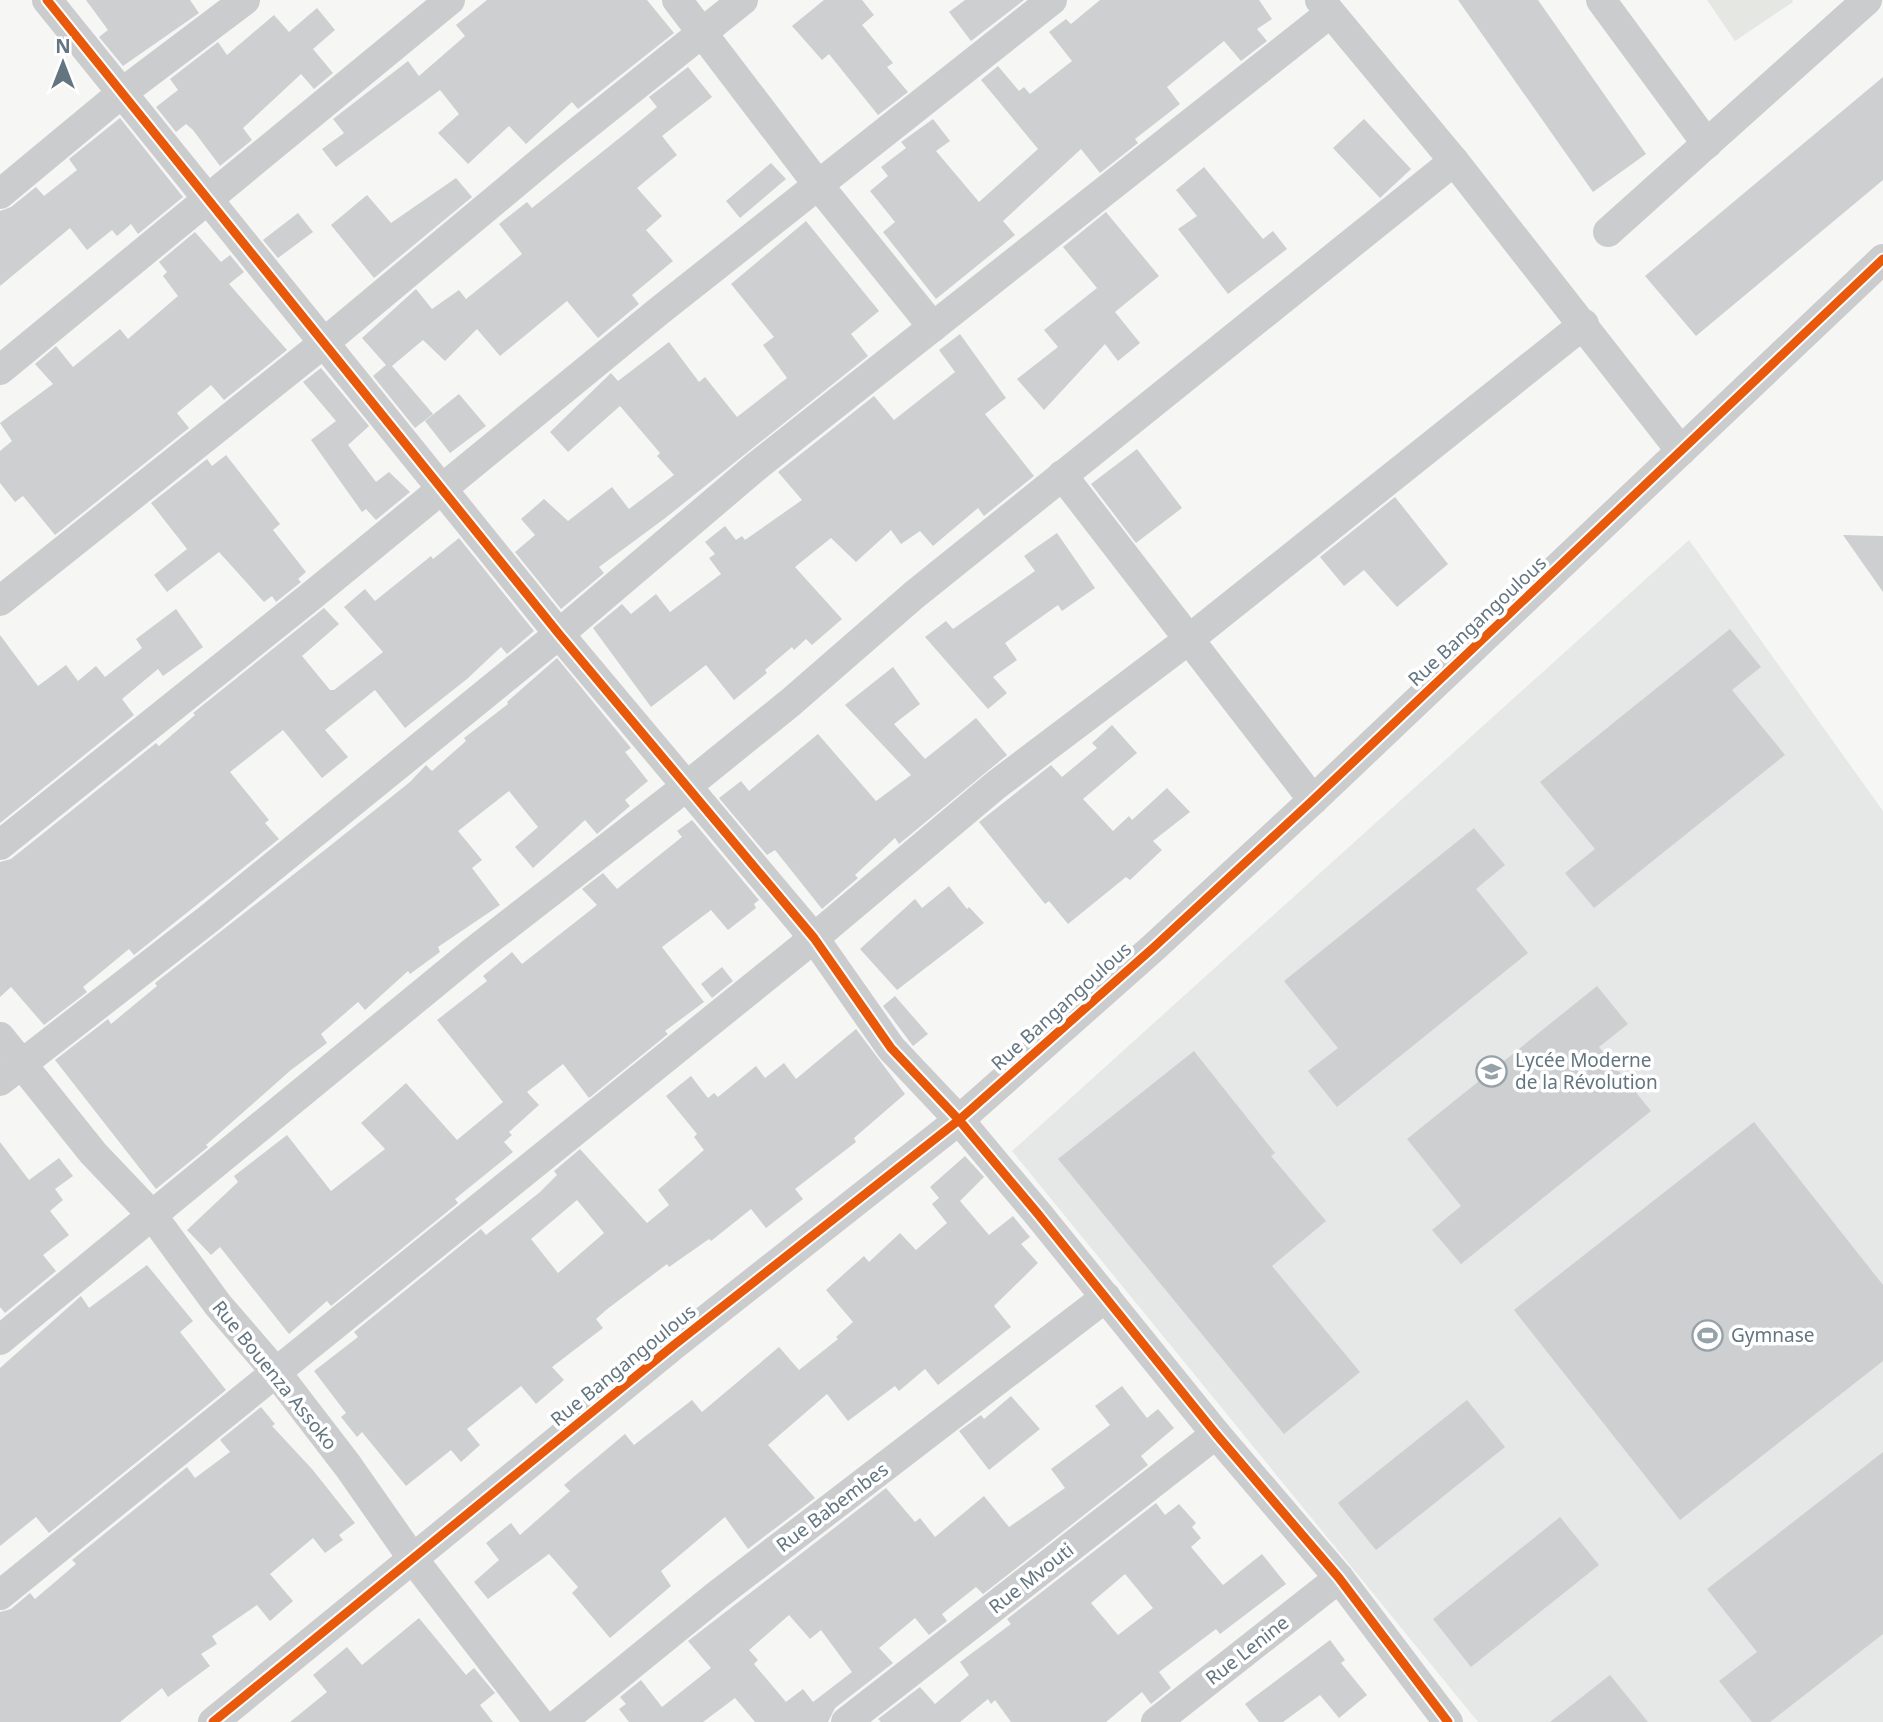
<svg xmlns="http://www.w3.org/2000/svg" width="1883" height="1722" font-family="'Noto Sans',sans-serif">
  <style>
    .built { fill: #e6e8e7 }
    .green { fill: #e5e8e2 }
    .building { fill: #cdcfd0; fill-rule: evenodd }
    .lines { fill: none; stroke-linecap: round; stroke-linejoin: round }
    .minor { stroke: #cbcccd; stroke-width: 30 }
    .cycleway-casing { stroke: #fff; stroke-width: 13 }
    .cycleway { stroke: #e8590c; stroke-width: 9 }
    .labels { text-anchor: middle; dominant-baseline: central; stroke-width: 7; stroke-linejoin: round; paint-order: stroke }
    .street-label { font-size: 19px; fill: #627580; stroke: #fff }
    .poi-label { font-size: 19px; fill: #627580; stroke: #fff; text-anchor: start }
  </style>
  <rect width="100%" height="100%" fill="#f6f6f5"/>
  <path class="built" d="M1689,540l194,271v911h-405l-466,-571z"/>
  <path class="green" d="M1707,0h85l1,2 -58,39z"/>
  <g class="building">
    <path d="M86,0h104l9,13 -76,53 -24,-29 9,-7z"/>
    <path d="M487,0h160l27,33 -96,76 -6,-7 -46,42 -17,-18 -41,38 -30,-31 21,-19 -19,-24 -104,77 -14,-18 22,-16 -11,-14 75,-58 11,15 46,-40 -9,-11z"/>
    <path d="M824,0h38l12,15 -12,10 31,38 -6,4 21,25 -30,23 -49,-61 -7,6 -30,-34z"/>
    <path d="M965,0h59l-53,41 -22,-29z"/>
    <path d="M1100,0h159l13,19 -15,10 10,12 -26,20 -17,-20 -57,46 13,17 -45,35 3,4 -38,30 -19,-24 -78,72 12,14 -79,64 -53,-67 12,-10 -25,-31 18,-15 -7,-9 25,-19 -5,-6 32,-23 17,22 -14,10 43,51 59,-53 -57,-69 17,-14 21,25 5,-4 6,7 42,-33 -23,-29 17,-13 5,5z"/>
    <path d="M1458,0h80l108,154 -53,38z"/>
    <path d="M317,8l18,22 -22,19 20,24 -19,16 -13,-15 -58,54 9,12 -32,26 -27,-36 -7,-6 -10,8 -20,-25 22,-17 -8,-11 48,-37 9,13 47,-40 15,17z"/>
    <path d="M688,67l24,30 -50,39 15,19 -40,33 25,28 -16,14 27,31 -41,34 7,9 -41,34 -31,-37 -67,55 -23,-27 -32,32 -22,-21 -31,26 41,48 -18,14 -42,-52 13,-11 -24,-27 54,-49 16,20 27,-19 7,9 56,-45 -23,-30 28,-22 5,6 95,-76 30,-25 -8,-10z"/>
    <path d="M1883,77v103l-187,156 -51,-60z"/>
    <path d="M120,118l63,79 -45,37 -7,-10 -14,12 -5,-6 -25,20 -17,-22 -70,58v-75l11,-4 25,-20 8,9 33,-26 -8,-11z"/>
    <path d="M1364,119l47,50 -31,29 -47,-50z"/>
    <path d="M771,163l15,16 -46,39 -14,-17z"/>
    <path d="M1204,167l59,72 10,-8 14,18 -59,45 -50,-65 19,-13 -21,-26z"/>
    <path d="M456,178l16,19 -98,81 -43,-53 36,-30 24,28z"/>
    <path d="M1106,212l53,64 -44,36 25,31 -22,18 -13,-17 -61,66 -27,-31 41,-32 -14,-17 53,-42 -34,-41z"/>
    <path d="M298,213l15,19 -35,26 -15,-18z"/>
    <path d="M806,221l73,90 -28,23 17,22 -204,163 -65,48 5,6 -43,36 -46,-57 20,-17 -14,-16 23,-20 24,22 44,-34 17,22 45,-34 -17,-19 3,-3 -40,-47 -52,46 -18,-20 61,-59 7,8 51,-39 30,40 6,-5 32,40 50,-39 -24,-33 11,-8 -43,-53z"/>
    <path d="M195,232l26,30 9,-7 14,17 -15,12 58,66 -63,50 -13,-15 -34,28 12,15 -134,107 -32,-39 -8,6 -15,-19v-32l12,-10 -12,-18 53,-39 -18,-20 21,-18 17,21 47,-38 8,10 50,-43 -15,-20 4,-4 -8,-10z"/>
    <path d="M960,334l46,64 -21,16 49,62 -50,40 -6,-8 -45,38 -13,-15 -19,13 -10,-14 -35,32 -25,-24 -36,29 47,52 -30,26 -6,-6 -12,11 -2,-3 -27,23 2,3 -33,27 -28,-35 -55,42 -58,-79 29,-24 9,10 25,-20 14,18 51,-38 -12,-16 6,-4 -10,-12 20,-16 11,14 6,-4 3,4 57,-40 -24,-28 96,-76 20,24 61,-48 -16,-22z"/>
    <path d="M321,368l48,58 -21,19 28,37 13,-10 21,20 -34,28 -10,-11 -4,3 -51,-72 25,-19 -33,-39z"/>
    <path d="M459,394l27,32 -36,27 -25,-32z"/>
    <path d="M1137,449l45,59 -46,35 -45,-59z"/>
    <path d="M226,455l54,69 -7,6 33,42 -8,7 3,3 -25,20 -4,-6 -8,6 -45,-50 -52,40 -13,-17 33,-26 -36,-46 56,-44 5,7z"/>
    <path d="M1395,497l53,67 -51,43 -33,-37 -20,16 -24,-29z"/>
    <path d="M1057,533l38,55 -33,23 -4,-6 -53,38 12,17 -24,17 14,16 -19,16 -63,-72 21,-16 7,8 82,-58 -11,-15z"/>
    <path d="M1843,535l40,1v56z"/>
    <path d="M459,538l75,93 -27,23 -6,-7 -34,32 -62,49 -30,-38 -50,40 23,27 -26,21 -39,-48 -53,42 39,48 -4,3 14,16 -145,116 -5,-6 -46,38 4,5 -43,33 -33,-38 -11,10v-135l11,-3 145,-116 3,3 36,-31 -2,-2 131,-105 15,16 -37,32 28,34h4l49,-38 -39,-45 21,-18 10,12 56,-45 2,3z"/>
    <path d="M176,609l27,38 -40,29 -5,-7 -36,30 12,16 -134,108v-188l38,51 28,-21 12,16 18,-15 9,11 37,-29 -6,-9z"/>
    <path d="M1730,629l31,38 -29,23 53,65 -191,153 -29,-35 30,-24 -55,-67z"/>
    <path d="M557,658l74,90 -6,4 23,29 -23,19 5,6 -33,28 -12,-14 -52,48 -18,-21 23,-20 -29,-36 -51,40 24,29 -10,8 28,37 -62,42 2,5 -30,22 -2,-3 -43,39 -7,-8 -37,32 6,9 -36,27 -85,75 2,2 -52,42 -101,-129 53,-41 3,5 46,-38 -2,-3 171,-134 84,-67 16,-17 6,6 34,-30 -2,-3 44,-34 -1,-2z"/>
    <path d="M893,667l27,37 -26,20 31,35 51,-41 31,37 -108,89 -4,-6 -40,37 3,3 -36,31 -47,-59 -8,5 -48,-57 22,-17 8,10 69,-57 58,67 35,-26 -66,-70z"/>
    <path d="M1112,725l25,28 -54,46 30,32 16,-15 3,4 35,-32 23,24 -37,29 9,9 -32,30 -4,-3 -58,47 -19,-23 -4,3 -66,-82 72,-57 11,12 35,-29 -5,-5z"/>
    <path d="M692,820l67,80 -5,4 2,4 -28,22 -17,-20 -49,37 42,55 -39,29 3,3 -79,64 -26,-34 -36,28 12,13 -30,27 3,3 -8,7 9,10 -58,47 3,4 -127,103 -4,-5 -38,33 -69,-87 -9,8 -24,-25 51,-48 -4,-6 53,-41 44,56 54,-42 -24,-26 45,-40 51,57 46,-38 -66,-82 50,-39 -4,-5 29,-24 10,12 75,-59 -15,-16 21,-16 14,16 65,-52 -5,-6z"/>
    <path d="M1474,828l31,37 -29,24 52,64 -191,154 -29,-36 30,-23 -54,-67z"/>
    <path d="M949,886l18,23 2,-2 15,16 -87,67 -37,-41 55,-50 7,9z"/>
    <path d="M722,967l11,14 -21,17 -11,-14z"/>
    <path d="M1597,986l31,38 -29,23 52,64 -190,153 -29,-34 29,-24 -54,-67z"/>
    <path d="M895,996l33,38 -15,12 -30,-40z"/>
    <path d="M856,1029l49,65 -51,44 2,4 -61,47 8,10 -37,29 -15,-19 -40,32 -2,-2 -40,28 -2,-3 -61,46 -10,9 7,9 -51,39 12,13 -28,24 -15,-18 -54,43 13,16 -19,17 -10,-12 -45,36 -44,-54 -5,5 -16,-20 5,-4 -32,-42 44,-34 -4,-5 127,-103 5,6 54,-43 17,-17 -3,-4 26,-22 67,74 22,-18 -11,-15 46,-40 -10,-13 3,-3 -31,-38 25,-20 17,22 6,-5 4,4 38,-31 9,12 19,-15 12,16zM577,1200l27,33 -46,40 -27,-34z"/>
    <path d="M1194,1051l81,102 -4,3 55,65 -54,45 88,106 -76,62 -226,-275z"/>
    <path d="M1754,1122l129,163v76l-203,159 -166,-210z"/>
    <path d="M0,1142l29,38 30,-22 14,18 -18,13 8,11 -13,11 19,24 -26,20 13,16 -51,42 -5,-6z"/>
    <path d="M965,1156l19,21 -24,24 29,34 24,-19 17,21 -9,7 17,19 -44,43 17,21 -73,58 -13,-16 -26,22 -4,-5 -47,35 -21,-27 -59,51 47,53 -67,51 -23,-32 -64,54 10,15 -61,52 -38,-45 6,-6 -29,-33 -61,45 -14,-17 25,-22 -13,-17 25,-20 9,12 50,-44 -6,-6 61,-51 9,11 58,-45 10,12 77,-65 20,23 39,-31 -2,-2 17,-15 -27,-32 38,-34 5,6 31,-29 16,17 31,-27 -15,-19 7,-6 -9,-11z"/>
    <path d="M147,1265l46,56 -13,11 46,58 -177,143 -13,-16 -36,29v-178l81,-72 8,12z"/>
    <path d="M1122,1386l25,32 11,-9 16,19 -33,28 7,9 -165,129 -7,-7 -34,27 5,7 -18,14 -14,-17 -36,30 14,15 -58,45 -7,14h-73l-20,-24 -32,24h-74l-10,-13 7,-5 -6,-7 21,-17 21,27 49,-39 -23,-27 198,-153 29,34 5,-4 15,19 49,-41 25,31 56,-39 -14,-19 59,-44 -15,-19zM789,1615l21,24 11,-9 31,42 -39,30 -10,-13 -17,13 -32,-38 4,-4 -9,-10z"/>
    <path d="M1011,1396l29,33 -51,41 -30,-39 22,-16 3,4z"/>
    <path d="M1467,1400l38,47 -129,103 -38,-47z"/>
    <path d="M261,1407l14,17 -3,2 40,43 43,54 -16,12 4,5 -18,13 -12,-15 -43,36 23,27 -23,20 -13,-16 -45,31 5,8 -16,10 9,12 -42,31 -6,-9 -42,34h-120v-110l11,-3 19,-16 5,6 41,-35 -4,-4 115,-93 8,11 35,-26 -10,-12z"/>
    <path d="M1883,1452v182l-113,88h-18l-33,-41 38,-29 -50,-63z"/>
    <path d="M1156,1503l9,12 14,-11 17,19 -4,4 9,11 -10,9 32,38 39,-31 24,30 -66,50 -4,-5 -57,43 12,16 -20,16 -9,-12 -36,30h-95l-16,-22 -4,4 -3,-5 -28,23h-79l-3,-3 42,-32 15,17 34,-29 -9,-13 51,-38 -4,-5zM1125,1574l28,34 -35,27 -27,-32z"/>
    <path d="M1560,1517l39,48 -128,102 -38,-48z"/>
    <path d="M419,1618l47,57 8,-7 21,25 -15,12 13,17h-203l37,-30 -14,-17 34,-28 15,18z"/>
    <path d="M1330,1640l15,20 -4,3 26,32 -28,23 -19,-23 -37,27h-24l-14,-18z"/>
    <path d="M1610,1675l38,47h-98z"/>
  </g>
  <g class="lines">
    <g class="minor">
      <path d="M47,0l512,634 255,304 77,110 68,72 79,94 178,220 123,144 109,144"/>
      <path d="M677,0l142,186 114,141"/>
      <path d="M1320,0l134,161 227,290"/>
      <path d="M1601,0l106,144"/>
      <path d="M0,194l123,-102 122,-92"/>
      <path d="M1608,232l259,-232"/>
      <path d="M0,370l450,-370"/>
      <path d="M1062,475l251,325"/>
      <path d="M0,601l325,-259 229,-191 189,-151"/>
      <path d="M0,845l310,-248 349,-286 393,-311"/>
      <path d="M0,1037l93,116 59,62 66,90 57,66 73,95 65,93 126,163"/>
      <path d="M0,1081l211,-164 348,-283 199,-169 571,-451"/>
      <path d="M0,1340l474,-389 213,-165 104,-84 123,-107 540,-434"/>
      <path d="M0,1595l814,-657 182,-153 192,-145 396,-316"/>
      <path d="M213,1722l461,-377 285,-225 194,-172 160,-148 570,-541"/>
      <path d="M561,1722l155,-126 390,-299"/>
      <path d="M846,1722l370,-288"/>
      <path d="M1156,1722l183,-144"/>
    </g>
    <defs>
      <g id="cycleway">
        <path d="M47,0l512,634 255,304 77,110 68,72 79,94 178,220 123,144 109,144"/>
        <path d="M213,1722l461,-377 285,-225 194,-172 160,-148 570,-541"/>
      </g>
    </defs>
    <use href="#cycleway" class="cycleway-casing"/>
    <use href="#cycleway" class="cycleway"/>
  </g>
  <defs>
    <symbol id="school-ring" viewBox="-11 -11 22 22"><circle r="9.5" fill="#fff" stroke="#96a2a9" stroke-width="1.5"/><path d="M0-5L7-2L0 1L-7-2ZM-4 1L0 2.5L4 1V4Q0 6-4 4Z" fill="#96a2a9"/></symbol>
    <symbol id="stadium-ring" viewBox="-11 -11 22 22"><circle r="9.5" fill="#fff" stroke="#96a2a9" stroke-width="1.5"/><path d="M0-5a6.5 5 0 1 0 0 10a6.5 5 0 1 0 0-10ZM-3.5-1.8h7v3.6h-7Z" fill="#96a2a9"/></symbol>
  </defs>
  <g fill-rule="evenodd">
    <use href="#school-ring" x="1474" y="1054" width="35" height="35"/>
    <use href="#stadium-ring" x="1690" y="1318" width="35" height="35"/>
  </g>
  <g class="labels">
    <g class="street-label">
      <text transform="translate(1477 621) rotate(-43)">Rue Bangangoulous</text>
      <text transform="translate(1061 1006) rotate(-42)">Rue Bangangoulous</text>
      <text transform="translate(623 1365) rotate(-39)">Rue Bangangoulous</text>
      <text transform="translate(275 1375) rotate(51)">Rue Bouenza Assoko</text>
      <text transform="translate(832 1507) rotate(-37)">Rue Babembes</text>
      <text transform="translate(1031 1578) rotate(-38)">Rue Mvouti</text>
      <text transform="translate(1247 1650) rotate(-38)">Rue Lenine</text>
    </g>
    <g class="poi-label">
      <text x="1515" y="1060">Lycée Moderne<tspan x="1515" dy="22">de la Révolution</tspan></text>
      <text x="1731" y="1335">Gymnase</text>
    </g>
  </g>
  <g transform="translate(63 63)" stroke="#ffffff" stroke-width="5" paint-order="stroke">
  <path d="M0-5L12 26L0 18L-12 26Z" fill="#627580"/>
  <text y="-10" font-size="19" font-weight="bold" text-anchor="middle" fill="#627580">N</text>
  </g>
</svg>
